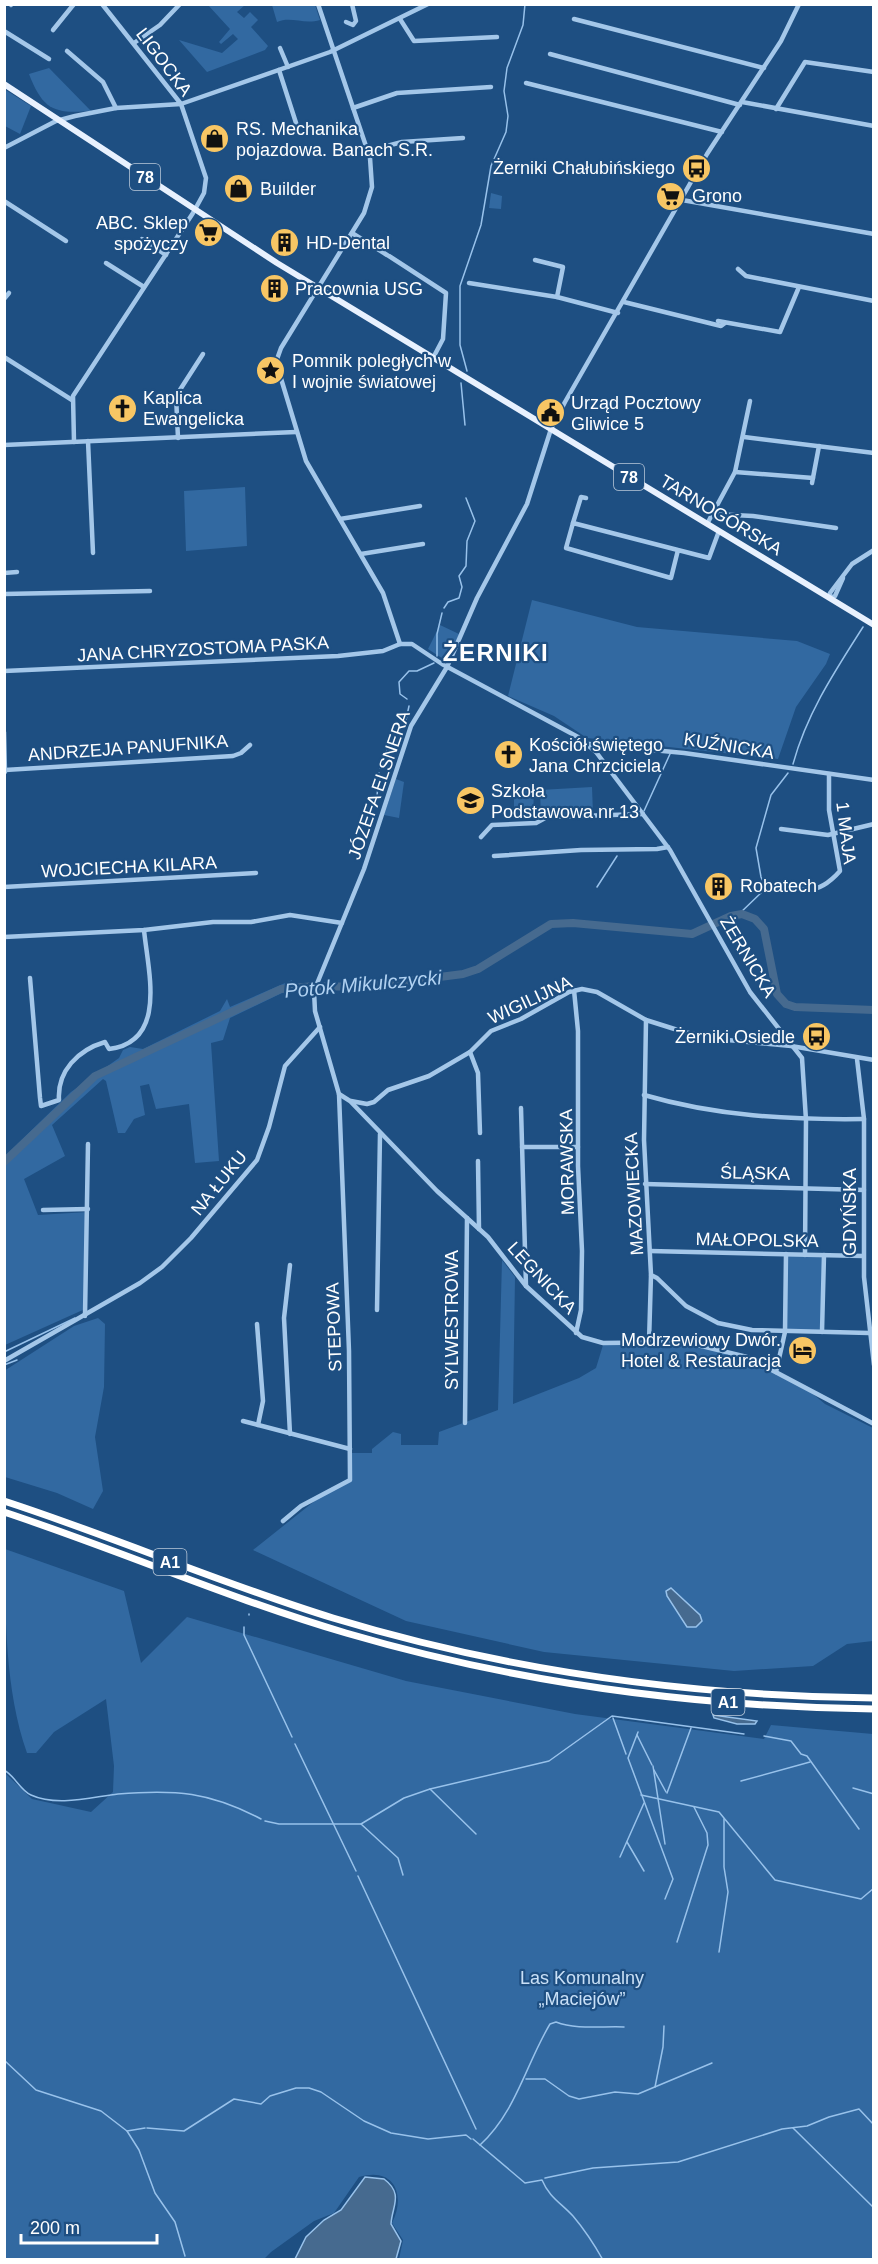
<svg xmlns="http://www.w3.org/2000/svg" width="878" height="2264" font-family="Arial,sans-serif">
  <style>
    .green { fill: #3269a1 }
    .water { fill: #466a8f; stroke: #98c2eb; stroke-width: 1.5 }
    .lines { fill: none; stroke-linecap: round; stroke-linejoin: round }
    .stream { stroke: #98c2eb; stroke-width: 1.5 }
    .river { stroke: #466a8f; stroke-width: 8 }
    .minor { stroke: #a4c7e9; stroke-width: 4.5 }
    .major { stroke: #e8f1fe; stroke-width: 6 }
    .highway { stroke: #fff; stroke-width: 7 }
    .labels { text-anchor: middle; dominant-baseline: central; stroke-width: 4.5; stroke-linejoin: round; paint-order: stroke }
    .shield { fill: #1e4f82; stroke: #bccada; stroke-width: 1.5 }
    .shield-label { font-size: 16px; font-weight: bold; fill: #fff }
    .street-label { font-size: 18px; fill: #fff; stroke: #1e4f82 }
    .poi-label { font-size: 18px; fill: #fff; stroke: #1e4f82; text-anchor: start }
    .park-label { font-size: 18px; fill: #c9e0f7; stroke: #1e4f82 }
    .water-label { font-size: 20px; font-style: italic; fill: #b0d1f1; stroke: #1e4f82 }
    .district-label { font-size: 24px; font-weight: bold; letter-spacing: 1.5px; fill: #fff; stroke: #1e4f82 }
  </style>
  <rect width="100%" height="100%" fill="#1e4f82"/>
  <g class="green">
    <path d="M208,5h37l-8,7 7,6 6,-6 8,8 -7,7 17,19 -3,4 -58,22 -28,-32 43,13 16,-14 -5,-5 -12,10 -2,-2 11,-13z"/>
    <path d="M272,5h43l5,15c-16,5 -29,-4 -43,2z"/>
    <path d="M49,68l42,43c-37,3 -48,-1 -62,-37z"/>
    <path d="M4,89l27,17 -11,28 -15,-8z"/>
    <path d="M491,193l11,3 -1,13 -12,-1z"/>
    <path d="M245,487l2,59 -61,5 -2,-60z"/>
    <path d="M532,600l105,27 160,14 33,13 -4,10 -30,43 -18,52 -191,-21 -33,-22 -46,-20z"/>
    <path d="M440,625l19,9 -11,28 -20,-13z"/>
    <path d="M396,779l8,3 -5,36 -15,-3z"/>
    <path d="M592,787l1,27 -52,3 -1,-27z"/>
    <path d="M514,788l20,1 -1,28h-19z"/>
    <path d="M292,980v4l21,-1 -3,7 -28,3 -52,25 -7,22 -12,3 8,118 -24,2 -6,-59 -33,5 -7,-25 -9,2 5,29 -11,4 -9,14h-7l-12,-52 -3,-2 -51,46 13,31 -41,23 14,36 50,-3 -3,97 -80,36v-189l66,-64 48,-34 4,-8 7,-3 13,2 77,-38 7,-12 3,8z"/>
    <path d="M786,1254l38,1 -2,77h-37z"/>
    <path d="M502,1260l13,17 -2,127 66,-26 17,-10 7,-23 82,-3 62,15 60,32 18,15 48,24v213l-26,3 -34,22 -79,5 -190,-19 -138,-31 -153,-71 78,-62 21,-8 -1,-27h21v-4l21,-17 8,2v11h37l1,-13 59,-22z"/>
    <path d="M98,1318l7,6 -1,63 -9,50 8,54 -10,18 -36,-16 -52,-16 -1,-106 70,-45z"/>
    <path d="M5,1549l119,42 17,72 46,-46 219,64 169,33 189,25 7,-14 102,9v525h-474l4,-19 -11,-17c14,-27 3,-57 -33,-46l-25,36 -20,8 -43,31 -7,7h-259v-486l27,26 59,13 22,-20 1,-26 -8,-67 -52,33 -18,21h-9c-22,-63 -22,-137 -22,-204z"/>
  </g>
  <g class="water">
    <path d="M671,1588l29,27 2,6 -6,6h-9l-20,-31 -1,-5z"/>
    <path d="M713,1715l44,6 -2,3h-18l-23,-6z"/>
    <path d="M365,2177l19,2c20,15 8,27 7,45l10,17 -5,18h-101l11,-22 18,-17 17,-10z"/>
  </g>
  <g class="lines">
    <g class="stream">
      <path d="M467,371l-7,-26v-59l21,-61 10,-59 15,-34 2,-16 -4,-25 3,-23 16,-43 2,-21"/>
      <path d="M461,383l4,42"/>
      <path d="M444,608l4,-6 11,-4 3,-11 -3,-11 7,-10 1,-25 8,-20 -9,-23"/>
      <path d="M437,656v-22l5,-21"/>
      <path d="M407,699l-7,-5 -1,-12 10,-11h8l17,-8"/>
      <path d="M406,720l3,-14"/>
      <path d="M793,764c14,-51 42,-93 70,-137"/>
      <path d="M380,768l9,-23"/>
      <path d="M377,796l2,-23"/>
      <path d="M644,811l26,-57"/>
      <path d="M597,887l20,-31"/>
      <path d="M738,915l28,-27 -5,-11 -5,-29 15,-53 17,-22"/>
      <path d="M324,987v-2"/>
      <path d="M4,1352l71,-34"/>
      <path d="M4,1365l13,-5"/>
      <path d="M4,1488l1,1"/>
      <path d="M249,1615v-1"/>
      <path d="M244,1627v8l48,102"/>
      <path d="M613,1718l13,36"/>
      <path d="M638,1732l-10,26 45,121 -8,20"/>
      <path d="M637,1735l15,30"/>
      <path d="M764,1736l27,5 10,13 6,2 52,73"/>
      <path d="M295,1744l61,127"/>
      <path d="M653,1766l12,78"/>
      <path d="M4,1770c11,6 16,20 27,25 26,12 61,2 87,-1 57,-5 92,-2 143,25"/>
      <path d="M654,1770l12,22"/>
      <path d="M741,1781l69,-19"/>
      <path d="M853,1788l21,6"/>
      <path d="M430,1789l46,45"/>
      <path d="M667,1793l24,-65"/>
      <path d="M641,1795l78,17 56,68 86,19 13,-11"/>
      <path d="M265,1821l14,3h82l43,-26 26,-9 119,-28 63,-45 132,18"/>
      <path d="M361,1824l37,34 5,17"/>
      <path d="M627,1842l17,29"/>
      <path d="M620,1857l24,-54"/>
      <path d="M358,1876l118,253"/>
      <path d="M677,1942l31,-97 -1,-12 -13,-26"/>
      <path d="M719,1952l9,-60 -4,-25v-48"/>
      <path d="M4,2060l32,30 65,21 26,20 18,-3"/>
      <path d="M526,2079h19l24,17 10,3 36,-7 23,2 74,-31"/>
      <path d="M655,2087l8,-40 1,-21"/>
      <path d="M147,2128l37,3 50,-32 27,5 9,-8 26,-8h13l12,4 43,29 27,12 37,6 38,-4 5,4"/>
      <path d="M793,2128l81,80"/>
      <path d="M127,2131l12,19 16,43 20,29 10,34"/>
      <path d="M473,2139l52,44 17,-3c7,17 19,23 31,36 11,13 21,28 30,44"/>
      <path d="M480,2145c36,-33 46,-81 70,-121l6,-2c20,8 46,4 68,5"/>
      <path d="M545,2178l48,-10 85,-6 104,-33 25,-3 22,-9 30,-8 15,16"/>
    </g>
    <path class="river" d="M4,1162l91,-86 186,-87 34,-3 47,1 101,-13 15,-5 73,-45 22,-1 119,11 39,-18 11,-2 13,5 9,10 13,65 9,10 9,3 79,3"/>
    <g class="minor">
      <path d="M318,4l52,154 2,29 -8,26 -83,135 -5,14 30,99 77,132 17,51"/>
      <path d="M799,4l-18,37 -74,113 -142,248 -14,27 -24,75 -50,94 -30,69 -36,59 -47,143 -50,122 1,20 24,83 11,7 87,90 51,46 38,49 56,51 21,6 82,-1 62,15 127,67"/>
      <path d="M11,5l1,-1"/>
      <path d="M400,19l14,22 83,-4"/>
      <path d="M574,19l190,49"/>
      <path d="M346,22l7,3 3,-4 -4,-17"/>
      <path d="M53,30l21,-26"/>
      <path d="M4,31l45,28"/>
      <path d="M134,43l26,-18 20,-21"/>
      <path d="M280,48l8,19"/>
      <path d="M67,51l36,31 13,26"/>
      <path d="M550,54l190,51"/>
      <path d="M279,70l18,56"/>
      <path d="M526,83l196,49"/>
      <path d="M742,102l132,24"/>
      <path d="M353,108l44,-15 94,-6"/>
      <path d="M776,109l29,-47 69,10"/>
      <path d="M4,148l52,-27 19,-5 41,-8 65,-4 149,-52 98,-48"/>
      <path d="M368,151l34,-9 61,-4"/>
      <path d="M682,200l192,34"/>
      <path d="M4,201l62,40"/>
      <path d="M352,233l35,22"/>
      <path d="M142,239l24,16"/>
      <path d="M389,256l57,37 -3,46 -10,19"/>
      <path d="M535,260l28,7 -6,30"/>
      <path d="M106,263l38,24"/>
      <path d="M738,269l8,7 128,25"/>
      <path d="M469,283l88,14 61,16"/>
      <path d="M4,299l5,-6"/>
      <path d="M624,302l97,24 4,-3"/>
      <path d="M718,321l62,11 19,-45"/>
      <path d="M4,357l68,43"/>
      <path d="M744,437l130,16"/>
      <path d="M178,438l-2,-42 27,-42"/>
      <path d="M88,441l5,112"/>
      <path d="M74,442l-1,-46 120,-183 11,-20 2,-15 -25,-74 -79,-100"/>
      <path d="M4,445l292,-13"/>
      <path d="M735,472l78,6"/>
      <path d="M812,483l7,-37"/>
      <path d="M713,514l40,2 83,12"/>
      <path d="M340,519l80,-13"/>
      <path d="M573,523l8,-26 5,1"/>
      <path d="M707,524l28,-52 15,-71"/>
      <path d="M678,550l-7,28 -105,-30 7,-25 136,35 10,-27"/>
      <path d="M361,554l62,-10"/>
      <path d="M4,573l13,-1"/>
      <path d="M4,594l146,-3"/>
      <path d="M830,598v-5l22,-29 22,-14"/>
      <path d="M830,598l5,-2 8,-18"/>
      <path d="M4,671l334,-15 45,-5 17,-7h12l30,20 136,73 18,15 74,98 80,142 52,66 4,62 -1,135"/>
      <path d="M4,732l1,40"/>
      <path d="M589,744l95,9 190,27"/>
      <path d="M5,770l228,-14 8,-3 9,-8"/>
      <path d="M781,829l47,6 46,-11"/>
      <path d="M481,837l11,-12 44,-2 11,-6 96,-3"/>
      <path d="M494,856l87,-6 76,-1 11,-2"/>
      <path d="M787,883c20,14 38,5 53,-12l-11,-61v-36"/>
      <path d="M4,887l252,-14"/>
      <path d="M4,937l140,-7 69,-8h38l39,-7 52,8"/>
      <path d="M30,978l10,120 1,8 18,-6c-2,-29 19,-50 46,-58l4,7c59,-7 39,-78 35,-119"/>
      <path d="M574,990l4,41v135l4,85 -1,59 -5,23"/>
      <path d="M646,1020l-2,120 7,135 6,3 29,28 32,17 34,7 117,3"/>
      <path d="M470,1052l8,21 2,60"/>
      <path d="M857,1059l7,60v158l10,88"/>
      <path d="M644,1095c72,21 145,25 220,24"/>
      <path d="M351,1101l16,3 7,-2 14,-12 41,-14 41,-24 21,-21 30,-12 48,-27 13,-3 15,3 49,28 38,12 33,7 74,7 83,14"/>
      <path d="M521,1108l5,178"/>
      <path d="M522,1147h56"/>
      <path d="M478,1161l1,68"/>
      <path d="M645,1184l219,6"/>
      <path d="M43,1210l45,-1"/>
      <path d="M650,1251l213,5"/>
      <path d="M290,1265l-6,53 6,116"/>
      <path d="M377,1310l3,-176"/>
      <path d="M85,1316l3,-172"/>
      <path d="M257,1324l6,77 -5,24"/>
      <path d="M822,1332l2,-77"/>
      <path d="M649,1342l2,-67"/>
      <path d="M4,1361l136,-78 22,-16 29,-29 66,-78 12,-33 16,-61 35,-39"/>
      <path d="M776,1372l9,-40 1,-78"/>
      <path d="M243,1421l107,28"/>
      <path d="M465,1423l2,-205"/>
      <path d="M283,1521l18,-15 49,-26 -1,-129 -10,-257"/>
    </g>
    <path class="major" d="M4,84l273,179 597,362"/>
    <g class="highway">
      <path d="M4,1501c111,36 218,83 329,117 175,53 358,78 541,80"/>
      <path d="M4,1512c115,38 226,87 342,121 171,50 350,74 528,76"/>
    </g>
  </g>
  <defs>
    <symbol id="shop-disc" viewBox="-11 -11 22 22"><circle r="9.5" fill="#f8c664" stroke="#1e4f82"/><path d="M-5-2.5h2.3a2.7 3.5 0 0 1 5.4 0H5L5.5 6h-11ZM-1.5-2.5h3a1.5 2.3 0 0 0-3 0Z" fill="#111"/></symbol>
    <symbol id="bus-disc" viewBox="-11 -11 22 22"><circle r="9.5" fill="#f8c664" stroke="#1e4f82"/><path d="M-5-6H5V4H4V6H2V4H-2V6H-4V4H-5ZM-3.5-4V0h7V-4ZM-3.5 1.2v1.5H-2V1.2ZM2 1.2v1.5H3.5V1.2Z" fill="#111"/></symbol>
    <symbol id="supermarket-disc" viewBox="-11 -11 22 22"><circle r="9.5" fill="#f8c664" stroke="#1e4f82"/><path d="M-6-5.5h2.5l.6 2H6L4.5 2H-2.5L-4.4-4H-6ZM-1.5 3.2a1.3 1.3 0 1 0 .1 0ZM3 3.2a1.3 1.3 0 1 0 .1 0Z" fill="#111"/></symbol>
    <symbol id="building-disc" viewBox="-11 -11 22 22"><circle r="9.5" fill="#f8c664" stroke="#1e4f82"/><path d="M-4-6H4V6H1V3H-1V6H-4ZM-2.5-4.3h1.7v1.8h-1.7ZM.8-4.3h1.7v1.8H.8ZM-2.5-1h1.7V.8h-1.7ZM.8-1h1.7V.8H.8Z" fill="#111"/></symbol>
    <symbol id="sight-disc" viewBox="-11 -11 22 22"><circle r="9.5" fill="#f8c664" stroke="#1e4f82"/><path d="M0-6L1.8-2.2L6-1.7L2.9 1.2L3.7 5.4L0 3.3L-3.7 5.4L-2.9 1.2L-6-1.7L-1.8-2.2Z" fill="#111"/></symbol>
    <symbol id="church-disc" viewBox="-11 -11 22 22"><circle r="9.5" fill="#f8c664" stroke="#1e4f82"/><path d="M-1.2-6h2.4v3.5h3.3v2.4h-3.3V6h-2.4V-.1h-3.3v-2.4h3.3Z" fill="#111"/></symbol>
    <symbol id="civic-disc" viewBox="-11 -11 22 22"><circle r="9.5" fill="#f8c664" stroke="#1e4f82"/><path d="M-.6-6.5H3V-4.5H.6V-3L4-1V1h2V6H-6V1h2V-1L-.6-3ZM-1.2 2.5V6h2.4V2.5Z" fill="#111"/></symbol>
    <symbol id="school-disc" viewBox="-11 -11 22 22"><circle r="9.5" fill="#f8c664" stroke="#1e4f82"/><path d="M0-5L7-2L0 1L-7-2ZM-4 1L0 2.5L4 1V4Q0 6-4 4Z" fill="#111"/></symbol>
    <symbol id="hotel-disc" viewBox="-11 -11 22 22"><circle r="9.5" fill="#f8c664" stroke="#1e4f82"/><path d="M-6-4.5h1.5V1H6V5H4.5V3h-9V5H-6ZM-4 0a1.8 1.8 0 1 1 3.6 0ZM.5 0V-2.5h3Q6-2.5 6 0Z" fill="#111"/></symbol>
  </defs>
  <g fill-rule="evenodd">
    <use href="#shop-disc" x="198" y="122" width="33" height="33"/>
    <use href="#bus-disc" x="680" y="152" width="33" height="33"/>
    <use href="#shop-disc" x="222" y="172" width="33" height="33"/>
    <use href="#supermarket-disc" x="654" y="180" width="33" height="33"/>
    <use href="#supermarket-disc" x="192" y="216" width="33" height="33"/>
    <use href="#building-disc" x="268" y="226" width="33" height="33"/>
    <use href="#building-disc" x="258" y="272" width="33" height="33"/>
    <use href="#sight-disc" x="254" y="354" width="33" height="33"/>
    <use href="#church-disc" x="106" y="392" width="33" height="33"/>
    <use href="#civic-disc" x="534" y="396" width="33" height="33"/>
    <use href="#church-disc" x="492" y="738" width="33" height="33"/>
    <use href="#school-disc" x="454" y="784" width="33" height="33"/>
    <use href="#building-disc" x="702" y="870" width="33" height="33"/>
    <use href="#bus-disc" x="800" y="1020" width="33" height="33"/>
    <use href="#hotel-disc" x="786" y="1334" width="33" height="33"/>
  </g>
  <g class="labels">
    <g class="shield">
      <rect x="130" y="164" width="30" height="26" rx="4.5"/>
      <rect x="614" y="464" width="30" height="26" rx="4.5"/>
      <rect x="153.5" y="1549" width="33" height="26" rx="4.5"/>
      <rect x="711.5" y="1689" width="33" height="26" rx="4.5"/>
    </g>
    <g class="shield-label">
      <text x="145" y="177">78</text>
      <text x="629" y="477">78</text>
      <text x="170" y="1562">A1</text>
      <text x="728" y="1702">A1</text>
    </g>
    <g class="street-label">
      <text transform="translate(164 62) rotate(53)">LIGOCKA</text>
      <text transform="translate(721 515) rotate(31)">TARNOGÓRSKA</text>
      <text transform="translate(203 649) rotate(-3)">JANA CHRYZOSTOMA PASKA</text>
      <text transform="translate(729 746) rotate(9)">KUŹNICKA</text>
      <text transform="translate(128 748) rotate(-4)">ANDRZEJA PANUFNIKA</text>
      <text transform="translate(379 785) rotate(-71)">JÓZEFA ELSNERA</text>
      <text transform="translate(846 833) rotate(83)">1 MAJA</text>
      <text transform="translate(129 867) rotate(-3)">WOJCIECHA KILARA</text>
      <text transform="translate(748 957) rotate(59)">ŻERNICKA</text>
      <text transform="translate(530 1000) rotate(-25)">WIGILIJNA</text>
      <text transform="translate(567 1162) rotate(-91)">MORAWSKA</text>
      <text transform="translate(755 1173) rotate(1)">ŚLĄSKA</text>
      <text transform="translate(219 1183) rotate(-51)">NA ŁUKU</text>
      <text transform="translate(634 1194) rotate(-93)">MAZOWIECKA</text>
      <text transform="translate(850 1212) rotate(-90)">GDYŃSKA</text>
      <text transform="translate(757 1240) rotate(1)">MAŁOPOLSKA</text>
      <text transform="translate(542 1278) rotate(47)">LEGNICKA</text>
      <text transform="translate(452 1320) rotate(-90)">SYLWESTROWA</text>
      <text transform="translate(334 1327) rotate(-92)">STEPOWA</text>
    </g>
    <g class="poi-label">
      <text x="236" y="129">RS. Mechanika<tspan x="236" dy="21">pojazdowa. Banach S.R.</tspan></text>
      <text x="675" y="168" text-anchor="end">Żerniki Chałubińskiego</text>
      <text x="260" y="189">Builder</text>
      <text x="692" y="196">Grono</text>
      <text x="188" y="223" text-anchor="end">ABC. Sklep<tspan x="188" dy="21">spożyczy</tspan></text>
      <text x="306" y="243">HD-Dental</text>
      <text x="295" y="289">Pracownia USG</text>
      <text x="292" y="361">Pomnik poległych w<tspan x="292" dy="21">I wojnie światowej</tspan></text>
      <text x="143" y="398">Kaplica<tspan x="143" dy="21">Ewangelicka</tspan></text>
      <text x="571" y="403">Urząd Pocztowy<tspan x="571" dy="21">Gliwice 5</tspan></text>
      <text x="529" y="745">Kościół świętego<tspan x="529" dy="21">Jana Chrzciciela</tspan></text>
      <text x="491" y="791">Szkoła<tspan x="491" dy="21">Podstawowa nr 13</tspan></text>
      <text x="740" y="886">Robatech</text>
      <text x="795" y="1037" text-anchor="end">Żerniki Osiedle</text>
      <text x="781" y="1340" text-anchor="end">Modrzewiowy Dwór.<tspan x="781" dy="21">Hotel &amp; Restauracja</tspan></text>
    </g>
    <g class="park-label">
      <text x="582" y="1978">Las Komunalny<tspan x="582" dy="21">„Maciejów”</tspan></text>
    </g>
    <g class="water-label">
      <text transform="translate(363 984) rotate(-5)">Potok Mikulczycki</text>
    </g>
    <g class="district-label">
      <text x="496" y="652">ŻERNIKI</text>
    </g>
  </g>
  <rect width="878" height="2264" fill="none" stroke="#ffffff" stroke-width="12"/>
  <path d="M21 2234v9h136v-9" fill="none" stroke="#ffffff" stroke-width="3"/>
  <text x="30" y="2234" font-size="18" fill="#ffffff" stroke="#1e4f82" stroke-width="4.5" paint-order="stroke">200 m</text>
</svg>
